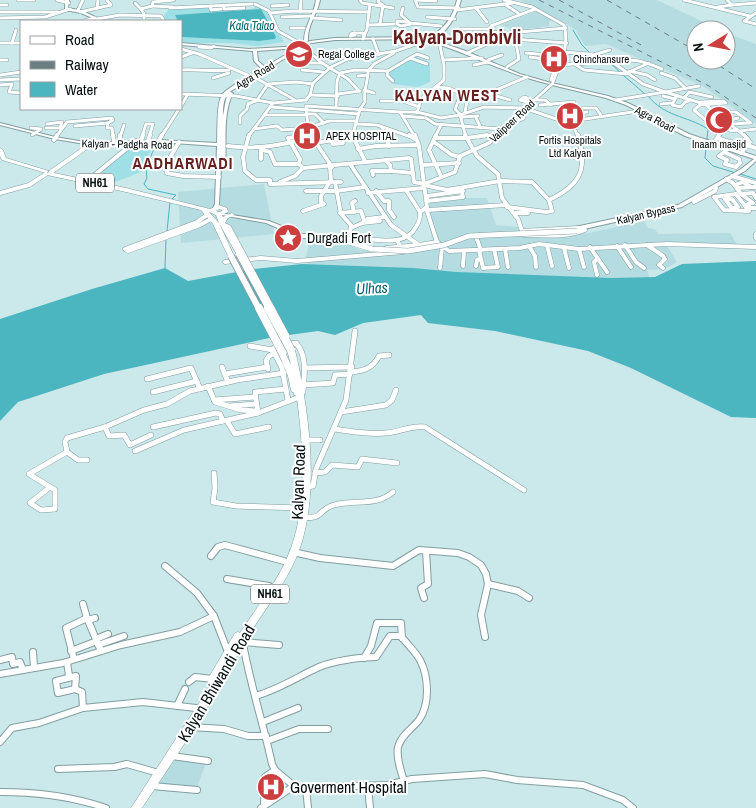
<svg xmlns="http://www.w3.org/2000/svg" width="756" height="808" font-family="'Archivo Narrow',sans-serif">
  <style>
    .built { fill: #b5dce1 }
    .green { fill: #9fe0e7 }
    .water { fill: #4bb5c0 }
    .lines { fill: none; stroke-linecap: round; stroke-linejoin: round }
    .stream { stroke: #4bb5c0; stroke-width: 1 }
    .minor-far3-casing { stroke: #829ea1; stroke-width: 4 }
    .minor-far2-casing { stroke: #829ea1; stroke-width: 5 }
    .minor-far1-casing { stroke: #829ea1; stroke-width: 6 }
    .minor-casing { stroke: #829ea1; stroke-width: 8 }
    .major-casing { stroke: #829ea1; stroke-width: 2 }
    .highway-casing { stroke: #829ea1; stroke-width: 1 }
    .minor-far3 { stroke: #fff; stroke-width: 3 }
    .minor-far2 { stroke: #fff; stroke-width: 4 }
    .minor-far1 { stroke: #fff; stroke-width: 5 }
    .minor { stroke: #fff; stroke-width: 6 }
    .major { fill: #fff; fill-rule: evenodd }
    .highway { fill: #fff; fill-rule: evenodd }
    .rail { stroke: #6a7e80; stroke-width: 1; stroke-dasharray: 5.5 5.5; stroke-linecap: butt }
    .minor-bridge-far1-casing { stroke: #829ea1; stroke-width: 5; stroke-linecap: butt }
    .minor-bridge-casing { stroke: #829ea1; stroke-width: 6; stroke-linecap: butt }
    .major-bridge-casing { stroke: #829ea1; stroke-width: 6; stroke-linecap: butt }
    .highway-bridge-far1-casing { stroke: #829ea1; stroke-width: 8; stroke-linecap: butt }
    .highway-bridge-casing { stroke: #829ea1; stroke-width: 9; stroke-linecap: butt }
    .minor-bridge-far1 { stroke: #fff; stroke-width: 4 }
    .minor-bridge { stroke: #fff; stroke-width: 5 }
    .major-bridge { stroke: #fff; stroke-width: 5 }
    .highway-bridge-far1 { stroke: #fff; stroke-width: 6 }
    .highway-bridge { stroke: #fff; stroke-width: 8 }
    .labels { text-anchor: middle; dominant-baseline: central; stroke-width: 4; stroke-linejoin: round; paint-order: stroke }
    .far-poi-label { font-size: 11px; fill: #040e0f; stroke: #fff; text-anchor: start }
    .far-street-label { font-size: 11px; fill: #040e0f; stroke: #fff }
    .far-water-label { font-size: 12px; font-style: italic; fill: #07646c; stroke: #fff }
    .shield { fill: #fff; stroke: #4f5657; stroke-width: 1 }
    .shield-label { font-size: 12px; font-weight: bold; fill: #040e0f }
    .poi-label { font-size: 14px; fill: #040e0f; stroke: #fff; text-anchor: start }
    .water-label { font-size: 15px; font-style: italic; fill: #07646c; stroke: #fff }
    .far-district-label { font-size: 16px; font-weight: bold; letter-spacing: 1px; fill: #65201f; stroke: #fff }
    .near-street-label { font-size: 16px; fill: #040e0f; stroke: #fff }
    .near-poi-label { font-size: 16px; fill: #040e0f; stroke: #fff; text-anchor: start }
    .far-town-label { font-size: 20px; font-weight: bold; fill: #65201f; stroke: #fff }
  </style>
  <rect width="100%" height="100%" fill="#cbe8eb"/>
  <g class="built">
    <path d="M520,0h137l63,30h-24v30h30v-27l30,11v80l-53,-38 -97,-42 -21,2 -9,-16 -16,-10z"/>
    <path d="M537,11l18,10h-6v5l-32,4 -17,-5z"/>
    <path d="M264,184l10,50 -93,9 -3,-51z"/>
    <path d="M467,198h20l9,27 23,2 4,10 66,-4 55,-12 4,7 7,1 3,5 72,-1 7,11h-71l11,18 -12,7 -18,1 4,12 -342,-17 -3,-8 4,-18h28l23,11 12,2 21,1 48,-5 -10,-10 -6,-28 3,-2v-7z"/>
    <path d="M172,758l34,5 -9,24 -42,-3z"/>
  </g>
  <g class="green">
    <path d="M210,6v5l42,-2 5,-3 10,6 17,30 -27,4 -26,-3h-50v-6l78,4 16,-2 1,-2 -15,-28 -86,6 2,4 -1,2h-12v-6l5,-6z"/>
    <path d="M416,57l14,5v20l-12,5 -26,-3 -3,-12z"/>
    <path d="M135,144h19l-13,28 -28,11 -19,-5z"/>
  </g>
  <g class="water">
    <path d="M261,9l9,16 -2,1 3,1 5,10 -1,2 -16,2 -78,-4v-16h-5l1,-2 -2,-4z"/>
    <path d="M756,261v157l-25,-1 -100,-49 -43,-17 -93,-20 -67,-8 -7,-8 -58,8 -28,12 -17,-4 -44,6 -170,37 -86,28 -18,19v-102l92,-30 73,-21 23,13 65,-12 49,-5 111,4 43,4 155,6 44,-1 27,-13z"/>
  </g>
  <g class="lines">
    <g class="stream">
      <path d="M573,30l9,15 8,8"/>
      <path d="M610,63l10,9"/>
      <path d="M623,75l22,19"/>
      <path d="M648,96c17,21 37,19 60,33l-3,29 8,8 23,7"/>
      <path d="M156,143l-10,26 1,9 -3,6 4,5 28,6 -4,4"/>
      <path d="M740,174l16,5"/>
      <path d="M167,231l3,-29"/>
      <path d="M165,268l1,-28"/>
    </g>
    <defs>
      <g id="minor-far3">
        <path d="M18,0h16"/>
        <path d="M57,0l12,3"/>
        <path d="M360,0l2,3 31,5"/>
        <path d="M379,0l-1,2 5,3 -3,19"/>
        <path d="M415,0l3,7 41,1"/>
        <path d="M415,0l21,1"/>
        <path d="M504,0l28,7 32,18c6,21 -4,38 -11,57"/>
        <path d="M684,0l66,16"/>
        <path d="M135,3l6,6"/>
        <path d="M255,4l14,7 9,20 27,15"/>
        <path d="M504,4l14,9"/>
        <path d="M0,5h7"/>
        <path d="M223,5l1,4 20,-1"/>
        <path d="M732,5l24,-2"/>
        <path d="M152,6l21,1"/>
        <path d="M210,6l1,4 10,-1"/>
        <path d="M272,6l16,-1"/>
        <path d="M718,7l14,-2 -5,-5"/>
        <path d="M97,8l1,-8"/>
        <path d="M170,8l82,-4"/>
        <path d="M403,8l-2,7 9,8 31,3"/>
        <path d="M476,8l11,14"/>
        <path d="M78,10l5,-10"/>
        <path d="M457,10l56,-7"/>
        <path d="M300,11l1,-10"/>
        <path d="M0,12h58"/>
        <path d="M80,12l31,-7 -4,-5"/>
        <path d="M270,13l24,-2 75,1"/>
        <path d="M756,13l-12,8 12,3"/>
        <path d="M282,17l30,-1"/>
        <path d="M427,17l28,2"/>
        <path d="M0,18l45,-1 25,-8"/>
        <path d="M313,18l28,2"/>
        <path d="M97,19l23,-4 41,1 3,5"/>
        <path d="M84,21l11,-3"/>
        <path d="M144,21v-7l-3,-5 11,-3 1,-4 21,-2"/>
        <path d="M409,22l-12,-1v3l4,2 10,-2"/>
        <path d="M368,25l26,-1"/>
        <path d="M291,28h13"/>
        <path d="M489,32l18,1 59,-5"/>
        <path d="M354,33h9v2"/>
        <path d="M350,36l5,-1 -1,-2 -3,1"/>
        <path d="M452,37h34l81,6"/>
        <path d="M363,39l4,-10 3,-25"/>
        <path d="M373,39l6,16"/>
        <path d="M449,39l13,-10h28"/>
        <path d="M0,43h21"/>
        <path d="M12,43l4,-13"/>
        <path d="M199,47l12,1 3,-2"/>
        <path d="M304,47l18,16 26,16 11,12"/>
        <path d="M181,49l18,5 53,23"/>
        <path d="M563,52l26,2 26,10c17,-8 30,-2 47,5"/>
        <path d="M467,53l18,-8 6,-19 44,-17"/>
        <path d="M526,53l34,3"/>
        <path d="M593,55l17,-5"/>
        <path d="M181,57l11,-4"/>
        <path d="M530,57l26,4"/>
        <path d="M410,58l7,-4 11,4"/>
        <path d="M0,60h7"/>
        <path d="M443,60l39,-2"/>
        <path d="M488,60l14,-5"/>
        <path d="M304,63h19"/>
        <path d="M615,64l28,20 22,8 34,-6"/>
        <path d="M474,65l14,-3"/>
        <path d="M559,65l30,-2"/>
        <path d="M576,65l8,5 43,4"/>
        <path d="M507,67l12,-8 -4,-21"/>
        <path d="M181,70c17,-1 32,2 48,0"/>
        <path d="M302,70l21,2"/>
        <path d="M388,71l-1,4 6,6"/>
        <path d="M629,71l18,4 8,5"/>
        <path d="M631,71l18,-8"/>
        <path d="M661,73l14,5 10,10"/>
        <path d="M0,75l21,-3"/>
        <path d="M358,76l10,-1"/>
        <path d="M254,77l41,23"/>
        <path d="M213,78l16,-5"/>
        <path d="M0,80l21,-1"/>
        <path d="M551,80l10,-29"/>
        <path d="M0,85l12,-1 -3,8 12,1"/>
        <path d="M437,87l11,1 20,8 -3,16"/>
        <path d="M364,90l10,3"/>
        <path d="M181,94l55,2 37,7 33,-3"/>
        <path d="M338,94l22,-3"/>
        <path d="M490,94l20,6"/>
        <path d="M310,95l28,1"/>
        <path d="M484,95l43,-18"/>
        <path d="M677,95l-5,10 9,2 4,-5 4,-1"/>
        <path d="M663,96l12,3"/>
        <path d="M460,97l-5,12 5,5"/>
        <path d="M524,97l3,1 -3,3 -4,-1z"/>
        <path d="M684,98l5,-6 23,5"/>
        <path d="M421,99h22"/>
        <path d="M257,100l11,-16 28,-2 17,2"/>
        <path d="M306,100l4,-5 3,-12 18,-16 17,-8 48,-8 31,-11"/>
        <path d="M534,100h11l6,5"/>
        <path d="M616,100l49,-8 36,11"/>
        <path d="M381,101h22l16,6"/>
        <path d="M524,101l7,2"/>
        <path d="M700,102l23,-1 3,2 -26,2 -6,5 27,23 -3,4"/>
        <path d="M661,104l10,-1"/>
        <path d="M540,105l34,-3 -3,6 -15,10"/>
        <path d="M706,105l40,32"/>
        <path d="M181,106l7,-12"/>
        <path d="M306,106l94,6 15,25"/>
        <path d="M271,107l88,7"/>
        <path d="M306,107l2,19 4,11"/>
        <path d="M336,107l1,-26 3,-8 15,-3 33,1 22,-13 17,6"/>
        <path d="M580,108h16l6,9"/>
        <path d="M400,112h17l24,6 19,-3 24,-8 40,1 41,14 74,-11"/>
        <path d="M417,113l4,-14 23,-19v-15l-5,-24"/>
        <path d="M577,113l10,-1"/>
        <path d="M306,114h9l9,9"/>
        <path d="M264,115h42"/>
        <path d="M460,115l6,22"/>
        <path d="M403,116l23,2 9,6 66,5"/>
        <path d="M462,117l16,-1"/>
        <path d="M722,117l8,-1 -2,-4h8l15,11 -20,1"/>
        <path d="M476,118l5,10"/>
        <path d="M512,120l6,1 6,-3"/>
        <path d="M730,120l8,-2"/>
        <path d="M726,121l-6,1 11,9 7,-1"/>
        <path d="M566,122l9,8 3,7"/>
        <path d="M240,123v-7l7,-7 1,-5 8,-3"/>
        <path d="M47,124l15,-2 -2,6"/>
        <path d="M356,124l21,1 34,12"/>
        <path d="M317,125l12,-4h28"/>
        <path d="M75,126l33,-3 -1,5h5l1,9"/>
        <path d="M277,126l5,4 25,-2"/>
        <path d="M382,127l4,10"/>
        <path d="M31,128l10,1 -9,6"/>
        <path d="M46,128h15"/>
        <path d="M254,129l22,-3"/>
        <path d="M740,131l16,-2"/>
        <path d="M56,137l11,-15 45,-4 1,2 -5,3"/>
        <path d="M120,137l4,-12"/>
        <path d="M142,137l4,-13h7l-4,13"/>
        <path d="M161,137l18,-28"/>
        <path d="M248,137l25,-34"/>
        <path d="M297,137h5"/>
        <path d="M352,137l8,-28 5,-7c-2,-12 3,-19 3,-31l6,-7 20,-11"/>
        <path d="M435,137l6,-12"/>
        <path d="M478,137l19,-3"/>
        <path d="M494,137l58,-53"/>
      </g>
      <g id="minor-far2">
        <path d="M113,135l1,7"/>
        <path d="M120,135v9"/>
        <path d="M249,135l-6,22 2,14 11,9h14v4l71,-2"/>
        <path d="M311,135l21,32"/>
        <path d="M352,135l13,26"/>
        <path d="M385,135l4,11"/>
        <path d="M409,135l6,4"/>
        <path d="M436,135l-7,15 12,26"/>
        <path d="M465,135l12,21 21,18 4,24 16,21 4,12"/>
        <path d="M435,138h32l20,-3"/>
        <path d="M720,139l26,8"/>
        <path d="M54,140l3,-5"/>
        <path d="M331,140l2,4 10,-1 -1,-4"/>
        <path d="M141,141l2,-6"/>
        <path d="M148,141l2,-6"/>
        <path d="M158,142l4,-7"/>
        <path d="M179,142l-12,21v10l16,3 36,1"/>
        <path d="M434,142l18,13 8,2"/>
        <path d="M315,143l37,-6"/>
        <path d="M714,143l5,-8"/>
        <path d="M747,145l9,3"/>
        <path d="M228,146c29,4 55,-1 83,-9"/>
        <path d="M261,148v11"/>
        <path d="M358,149l18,-3 42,-1"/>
        <path d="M263,150l7,2 5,12h24"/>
        <path d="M724,152l15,7 1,4 -4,4 -11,-3 2,-4 -8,-4 9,-7"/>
        <path d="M741,153l9,-11 -6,-7"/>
        <path d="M350,164l41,61 28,20 18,-3"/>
        <path d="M423,165l36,-2"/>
        <path d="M303,168l106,-10 2,1 3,23 10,2 -5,-38 -4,-11"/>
        <path d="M303,168l-4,-4 1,-5 -12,-21 13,-2 3,3"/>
        <path d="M391,171l22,2"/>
        <path d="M51,172l40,-28"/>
        <path d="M373,175l-1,-4h19l-1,-6 -5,-5"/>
        <path d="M732,176l24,7"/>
        <path d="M726,179l7,4 8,11 12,-1 3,5"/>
        <path d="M87,181l49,-40"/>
        <path d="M280,182l15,-6 8,-8"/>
        <path d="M335,182l6,32 10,11 -1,7 -4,6"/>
        <path d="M424,185l23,5 53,-9 32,1 17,18c32,-15 39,-31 29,-65"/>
        <path d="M735,185l8,-3 8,5"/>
        <path d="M737,188l19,-1"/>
        <path d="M406,190l14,22"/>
        <path d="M306,191h30l29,-4"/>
        <path d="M376,191l8,10h5v9l5,7"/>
        <path d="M0,193l29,-8 17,-11"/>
        <path d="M368,193l55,-5"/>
        <path d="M736,194l13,17 -25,-1 -10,-13z"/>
        <path d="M741,194l12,9 -5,1 2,4h6"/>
        <path d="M723,196l10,14"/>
        <path d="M427,199v-3l36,-5"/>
        <path d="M725,199h7l6,8 -6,1"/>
        <path d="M427,201l36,-4 -2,-9"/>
        <path d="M694,202l21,-11 1,-3"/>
        <path d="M507,207l39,5 6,-1 -3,-11"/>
        <path d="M426,208l11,34 12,9 71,-3 19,-4 40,5 88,-5 89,3"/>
        <path d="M428,210l78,-5"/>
        <path d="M303,211l21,-7 -3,-2v-6l10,-16 -1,-13"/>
        <path d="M354,212l-2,-9 3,-2"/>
        <path d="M340,213l21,-2 3,9"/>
        <path d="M514,213h14"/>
        <path d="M207,215l-10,7 -72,27 3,2 72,-26 11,-6"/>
        <path d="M367,219l17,-2"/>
        <path d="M222,224l7,3 14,26"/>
        <path d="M351,228l11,-5 18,-2"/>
        <path d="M579,228l6,2c-19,8 -41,5 -61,5l-2,-4z"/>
        <path d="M756,234v4"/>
        <path d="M476,237l5,13"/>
        <path d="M344,239c20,-5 59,13 72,-12 3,-5 5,-9 4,-15l7,-5 -3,-23 31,-12 5,-16 29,-13 7,-8"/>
        <path d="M547,245l5,21"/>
        <path d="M625,245l11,17 8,6"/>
        <path d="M647,245l16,11 2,3 -6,6 4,3"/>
        <path d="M529,246l6,10 1,11"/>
        <path d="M617,246l14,21"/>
        <path d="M590,247l17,25"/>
        <path d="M386,248l33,-3"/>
        <path d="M564,248l5,20"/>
        <path d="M505,249l3,18"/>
        <path d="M579,249l5,18"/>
        <path d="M479,250l4,18 15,-1 -4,-18"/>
        <path d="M597,259l-3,3 3,13"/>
        <path d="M225,262l36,-4 36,3 106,-9 -6,-12"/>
        <path d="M463,266l1,-15"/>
        <path d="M476,266l1,-6 3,-1"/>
        <path d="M440,268l2,-20"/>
      </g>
      <g id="minor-far1">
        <path d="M250,346l23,4 9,18 6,32"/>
        <path d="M273,350l2,-3 21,-4c12,14 8,32 7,49l-7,1"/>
        <path d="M222,367l6,15"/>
        <path d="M304,368l48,-1"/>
        <path d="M268,369l-2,-8 3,-5 6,-3"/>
        <path d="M351,372c13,-1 22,-4 28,-16l10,-1"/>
        <path d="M225,374l42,-7"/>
        <path d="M147,379l44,-11 9,21"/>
        <path d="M303,385l30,-2 2,-8 15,-1"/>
        <path d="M208,386l7,16 26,8 16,1"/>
        <path d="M286,389l-31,3 3,21 39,-15"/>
        <path d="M153,392l44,-11"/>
        <path d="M214,400l41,-3"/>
        <path d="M230,406l26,-2"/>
        <path d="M341,412l45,-7 6,-5 4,-10"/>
        <path d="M227,421l8,13 34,-7"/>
        <path d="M105,427l4,9 15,-1 6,10 21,-10"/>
        <path d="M153,427l63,-14 4,1 3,7"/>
        <path d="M334,429c17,2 34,6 52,4 14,-1 25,-8 39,-6l99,63"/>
        <path d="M304,440h16"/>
        <path d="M135,451l49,-21 74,-17"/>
        <path d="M87,460h-9l-11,-8 -2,-10 2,-4 38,-11 39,-17 23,-6 23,-13 47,-11 47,-7"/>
        <path d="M214,473l1,15 -2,14 23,4 64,2"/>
        <path d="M315,473l10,-1 7,-7 26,2 4,-8 35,4"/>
        <path d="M50,487l-20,16 11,7 14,-1v-19l-26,-16 38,-22"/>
        <path d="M301,488l12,-2 3,-17 30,-69 9,-69"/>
        <path d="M303,518c21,0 14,-6 28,-12 20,-8 44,2 62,-14"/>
      </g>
      <g id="minor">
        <path d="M293,552l27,6 73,8 26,-16 39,3 11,4 12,8 5,9 2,10 30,7 11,7"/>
        <path d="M211,556l7,-9 7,-2 59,16"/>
        <path d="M165,566l32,27 17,23 14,36"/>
        <path d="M227,579l42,7"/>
        <path d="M424,598l-3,-10 7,-4 -2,-33"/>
        <path d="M83,604l4,14"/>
        <path d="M88,620l7,-2"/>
        <path d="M485,637l-4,-22 7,-31"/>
        <path d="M242,638c7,43 21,84 30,126l3,6 19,16"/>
        <path d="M96,639l12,-5"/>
        <path d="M243,642l36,3"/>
        <path d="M98,645l26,-9"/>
        <path d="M71,651l26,-10"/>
        <path d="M33,652l1,16"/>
        <path d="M364,658l7,-12 6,-23h24l1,15"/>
        <path d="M74,659l-8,-31 21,-10 14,33"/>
        <path d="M0,660l12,-3 1,7 7,-2 3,8"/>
        <path d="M67,662l2,14"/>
        <path d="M0,674l63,-11 58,-18 59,-13 34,-16"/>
        <path d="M76,676l-1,13 -17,4 -2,-12z"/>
        <path d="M189,682l6,-5 18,2"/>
        <path d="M75,689l7,3 1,16"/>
        <path d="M255,696c23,-6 42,-19 64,-29 14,-6 42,-10 57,-10l14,-21h11c6,8 14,15 19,24 9,17 10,44 -1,60 -7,9 -18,15 -21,27 -2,11 3,24 6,34"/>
        <path d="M177,706l8,-17"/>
        <path d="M263,722l35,-14"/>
        <path d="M190,727l34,2 24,7h18"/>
        <path d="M267,741l32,-12h29"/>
        <path d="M0,742l12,-14 27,-5 44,-15 60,-6 53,6"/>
        <path d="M172,756l36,5"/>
        <path d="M58,769l56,-2 13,-3 28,8"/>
        <path d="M152,786l45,4"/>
        <path d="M368,786l2,22"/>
        <path d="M306,788l2,20"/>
        <path d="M0,792c37,0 71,4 106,16"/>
        <path d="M264,805l1,-28 10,-7"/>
        <path d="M261,808l33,-22 12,2 81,-3 25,-6 73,-5 32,6 66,5 40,15 10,8"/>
      </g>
      <g id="major">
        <path d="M65,0h4l-1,8 15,3 20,10h-4l-18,-8 -16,-3z"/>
        <path d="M316,0h4c-3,15 -13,25 -12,41l-2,2 4,-2 25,-3 93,-1 2,1 -2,1 -93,1 -24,3 -44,26v2h-2l-34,20 -1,1 3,1c-11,22 -6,50 -8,74l-2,1 -2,-1 -2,37 -2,5h-2l-2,-1 2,-4 2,-58 -58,-4 -68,3 -36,-6 -55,-14v-2l55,14 36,6 68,-3 58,3c1,-11 -1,-39 5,-48 5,-8 32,-21 40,-26l-8,-8 -1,-10 -72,-6v-2l68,6 52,-3 1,-1 -2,-1 4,-3c0,-15 10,-26 12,-41zM297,48l-32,19 -7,-6 -1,-10zM229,93l-3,6 -3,17c0,-8 0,-18 6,-23z"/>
        <path d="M457,0h4c-4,15 -14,35 -30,39v-2c14,-10 22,-20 26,-37z"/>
        <path d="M431,40l17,5 15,5 57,24 31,9 -2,1c-41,-9 -78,-30 -118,-42z"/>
        <path d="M552,83l56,13 20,7 61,31 67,22v5l-11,10 -63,36 -107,24 -2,-1v-2l2,-1 103,-22 63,-36 13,-10 -69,-23 -59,-31 -20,-7 -54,-13z"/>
        <path d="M220,213l49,8 33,13 30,1 19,6 1,1 -3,2 -17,-5 -31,-1 -35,-15 -44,-8h-2z"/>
      </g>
      <g id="highway">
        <path d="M0,148l3,2 3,8 43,13 -3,2 -44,-13 -2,-4z"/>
        <path d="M49,172l77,16 84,21 9,-4 8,3 1,4 -6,3 1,2 9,-4 3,2 -7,3 -3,5 17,31 -1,1h-4l-18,-32 -3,-8 -7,-3 10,11 15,33 -1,1h-4l-1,-1 -15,-32 -12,-14 -75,-18 -79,-17 -1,-1zM219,209l3,1v1l-3,1 -3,-1z"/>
        <path d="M289,348h4l2,2c13,55 23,129 9,184 -9,40 -38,72 -58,106 -12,21 -23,42 -36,63 -21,35 -45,70 -68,105h-11l72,-111 8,-13 -2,-1 -2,-3 2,-3 26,-44 3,-1 2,1c18,-28 40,-54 51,-85 17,-46 12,-109 5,-156h-4l-1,-2 -3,-14 -10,-24 4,-2h2l7,15 -4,-15z"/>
      </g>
    </defs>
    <use href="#minor-far3" class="minor-far3-casing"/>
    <use href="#minor-far2" class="minor-far2-casing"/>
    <use href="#minor-far1" class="minor-far1-casing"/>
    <use href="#minor" class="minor-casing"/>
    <use href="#major" class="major-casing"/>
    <use href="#highway" class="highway-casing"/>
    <use href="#minor-far3" class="minor-far3"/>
    <use href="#minor-far2" class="minor-far2"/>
    <use href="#minor-far1" class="minor-far1"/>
    <use href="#minor" class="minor"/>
    <use href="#major" class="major"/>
    <use href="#highway" class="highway"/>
    <g class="rail">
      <path d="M539,0l170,86 47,32"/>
      <path d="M559,0l84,46"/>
      <path d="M607,0l89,51"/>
      <path d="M710,60l46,29"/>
    </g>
    <defs>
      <path id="minor-bridge-far1" d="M243,253l30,56"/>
      <path id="minor-bridge" d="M272,308l15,28"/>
      <path id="major-bridge" d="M349,242l23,7 36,2 36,-6 25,-9 108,-5"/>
      <g id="highway-bridge-far1">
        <path d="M239,254l30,55"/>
        <path d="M231,256l28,53"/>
      </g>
      <g id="highway-bridge">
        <path d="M259,308l23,44"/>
        <path d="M268,308l23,42"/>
      </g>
    </defs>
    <use href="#minor-bridge-far1" class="minor-bridge-far1-casing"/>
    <use href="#minor-bridge" class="minor-bridge-casing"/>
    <use href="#major-bridge" class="major-bridge-casing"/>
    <use href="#highway-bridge-far1" class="highway-bridge-far1-casing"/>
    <use href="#highway-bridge" class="highway-bridge-casing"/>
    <use href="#minor-bridge-far1" class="minor-bridge-far1"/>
    <use href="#minor-bridge" class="minor-bridge"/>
    <use href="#major-bridge" class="major-bridge"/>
    <use href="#highway-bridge-far1" class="highway-bridge-far1"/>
    <use href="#highway-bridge" class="highway-bridge"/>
  </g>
  <defs>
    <symbol id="university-disc" viewBox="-11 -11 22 22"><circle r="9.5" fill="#cd3e3e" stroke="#fff"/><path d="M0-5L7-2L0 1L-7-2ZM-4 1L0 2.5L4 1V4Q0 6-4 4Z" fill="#fff"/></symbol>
    <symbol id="hospital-disc" viewBox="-11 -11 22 22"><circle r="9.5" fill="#cd3e3e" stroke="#fff"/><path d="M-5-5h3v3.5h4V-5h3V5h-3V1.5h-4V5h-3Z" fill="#fff"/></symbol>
    <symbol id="mosque-disc" viewBox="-11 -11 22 22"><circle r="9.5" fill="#cd3e3e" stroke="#fff"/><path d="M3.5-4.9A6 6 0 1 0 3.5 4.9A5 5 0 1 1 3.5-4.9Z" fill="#fff"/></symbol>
    <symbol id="sight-disc" viewBox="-11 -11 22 22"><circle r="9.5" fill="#cd3e3e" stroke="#fff"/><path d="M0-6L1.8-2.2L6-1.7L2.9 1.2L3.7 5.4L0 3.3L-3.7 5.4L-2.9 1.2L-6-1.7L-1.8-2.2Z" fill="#fff"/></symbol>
  </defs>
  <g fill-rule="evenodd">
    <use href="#university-disc" x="283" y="38" width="32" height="32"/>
    <use href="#hospital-disc" x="538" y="43" width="32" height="32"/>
    <use href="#hospital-disc" x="554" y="100" width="32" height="32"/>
    <use href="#mosque-disc" x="703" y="104" width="32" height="32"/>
    <use href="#hospital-disc" x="291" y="120" width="32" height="32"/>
    <use href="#sight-disc" x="272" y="222" width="32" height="32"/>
    <use href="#hospital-disc" x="255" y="771" width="32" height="32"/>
  </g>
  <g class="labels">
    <g class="far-poi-label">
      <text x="318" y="54">Regal College</text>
      <text x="573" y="59">Chinchansure</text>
      <text x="326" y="136">APEX HOSPITAL</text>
      <text x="570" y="140" text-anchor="middle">Fortis Hospitals<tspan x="570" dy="13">Ltd Kalyan</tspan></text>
      <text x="719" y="144" text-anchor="middle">Inaam masjid</text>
    </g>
    <g class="far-street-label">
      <text transform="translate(255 75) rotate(-31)">Agra Road</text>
      <text transform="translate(655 119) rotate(28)">Agra Road</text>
      <text transform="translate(512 121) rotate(-43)">Valipeer Road</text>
      <text transform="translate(127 144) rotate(1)">Kalyan - Padgha Road</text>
      <text transform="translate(646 214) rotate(-13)">Kalyan Bypass</text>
    </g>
    <g class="far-water-label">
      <text x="252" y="26">Kala Talao</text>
    </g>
    <g class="shield">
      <rect x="76" y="173.5" width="38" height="19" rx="4"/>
      <rect x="251" y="584.5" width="38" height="19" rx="4"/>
    </g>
    <g class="shield-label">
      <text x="95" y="183">NH61</text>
      <text x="270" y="594">NH61</text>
    </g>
    <g class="poi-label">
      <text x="307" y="238">Durgadi Fort</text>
    </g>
    <g class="water-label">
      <text transform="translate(372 288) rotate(-3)">Ulhas</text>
    </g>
    <g class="far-district-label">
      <text x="447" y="95">KALYAN WEST</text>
      <text x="183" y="163">AADHARWADI</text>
    </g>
    <g class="near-street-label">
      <text transform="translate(298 482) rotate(-88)">Kalyan Road</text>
      <text transform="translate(216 683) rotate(-59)">Kalyan Bhiwandi Road</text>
    </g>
    <g class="near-poi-label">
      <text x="290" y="787">Goverment Hospital</text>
    </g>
    <g class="far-town-label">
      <text x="457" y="36">Kalyan-Dombivli</text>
    </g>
  </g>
  <rect x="20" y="20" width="162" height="90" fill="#ffffff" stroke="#9b9f9f"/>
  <rect x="30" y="36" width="25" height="8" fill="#ffffff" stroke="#9b9f9f"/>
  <text x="65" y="45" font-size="15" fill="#040e0f">Road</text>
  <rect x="30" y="61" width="25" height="8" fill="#6a7e80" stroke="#9b9f9f"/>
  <text x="65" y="70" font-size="15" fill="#040e0f">Railway</text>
  <rect x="30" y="82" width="25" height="15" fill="#4bb5c0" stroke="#9b9f9f"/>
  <text x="65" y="95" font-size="15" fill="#040e0f">Water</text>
  <g transform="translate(711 45) rotate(260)"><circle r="24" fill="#ffffff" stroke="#9b9f9f"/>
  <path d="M0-4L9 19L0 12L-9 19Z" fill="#cd3e3e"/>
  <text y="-8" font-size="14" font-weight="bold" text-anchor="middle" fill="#040e0f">N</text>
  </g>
</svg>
